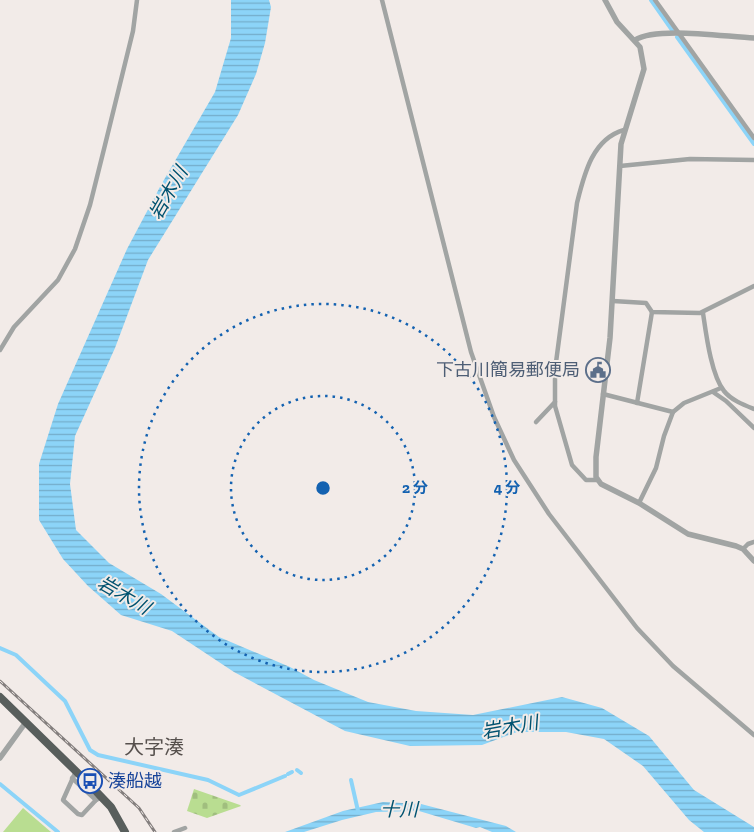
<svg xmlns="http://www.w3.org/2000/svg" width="754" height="832" font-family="'Zilla Slab','Noto Sans JP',serif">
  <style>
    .grass { fill: #b9dd91 }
    .cemetery { fill: url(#cemetery-stones) }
    .water { fill: url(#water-rules) }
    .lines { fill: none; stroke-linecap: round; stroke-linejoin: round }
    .canal { stroke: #8cd4f8; stroke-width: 4 }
    .minor { stroke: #a1a4a3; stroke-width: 4.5 }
    .tertiary { stroke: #a1a4a3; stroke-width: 5.5 }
    .trunk { stroke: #585e5c; stroke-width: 8 }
    .rail-casing { stroke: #837e7d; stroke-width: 3 }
    .rail { stroke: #f2ebe8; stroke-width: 1; stroke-dasharray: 4; stroke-linecap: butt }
    .ring { fill: none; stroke: #1462b1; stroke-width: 2.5; stroke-dasharray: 2.5 5 }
    .labels { text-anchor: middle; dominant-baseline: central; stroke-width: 4; stroke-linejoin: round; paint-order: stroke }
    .service-label { font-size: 18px; fill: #4e5e75; stroke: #f2ebe8; text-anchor: end }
    .transit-label { font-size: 18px; fill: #164399; stroke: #f2ebe8; text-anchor: start }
    .water-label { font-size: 19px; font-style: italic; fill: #005270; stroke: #f2ebe8 }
    .quarter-label { font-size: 20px; fill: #56504d; stroke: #f2ebe8 }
    .centre { fill: #1462b1; stroke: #f2ebe8; stroke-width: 2.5 }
    .ring-label { font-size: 15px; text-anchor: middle; font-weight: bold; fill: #1462b1; stroke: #f2ebe8; stroke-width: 4; stroke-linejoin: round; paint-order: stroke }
  </style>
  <defs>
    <pattern id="cemetery-stones" width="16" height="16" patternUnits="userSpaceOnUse" patternTransform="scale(1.25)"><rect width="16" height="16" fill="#b9dd91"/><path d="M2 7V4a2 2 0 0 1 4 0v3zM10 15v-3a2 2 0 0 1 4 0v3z" fill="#a0be7e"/></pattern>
    <pattern id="water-rules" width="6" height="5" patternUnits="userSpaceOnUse" patternTransform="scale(1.25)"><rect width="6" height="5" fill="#8cd4f8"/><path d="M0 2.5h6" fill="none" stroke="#74adca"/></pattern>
  </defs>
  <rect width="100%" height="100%" fill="#f2ebe8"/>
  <path class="grass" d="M23,808l28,24h-48z"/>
  <path class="cemetery" d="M194,789l46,16 1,1 -34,12 -20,-7z"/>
  <g class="water">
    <path d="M231,0h38l2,7 -6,36 -9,31 -18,41 -90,145 -33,88 -40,88 -5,48 6,46 33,33 52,31 58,43 71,30 24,13 54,22 48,9 57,4 89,-18 40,11 47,28 45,54 60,37v5h-50l-15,-12 -46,-54 -39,-27 -38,-7h-49l-35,13 -72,1 -65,-15 -111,-59 -62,-41 -51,-16 -33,-29 -25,-27 -24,-39v-56l19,-60 69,-155 34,-64 54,-93 16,-54z"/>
    <path d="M383,802l38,2 85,22 10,6h-24l-12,-5 -4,1 -57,-17 -43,1 -34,8 -38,12h-19l58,-21z"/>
  </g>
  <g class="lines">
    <g class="canal">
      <path d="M651,0l21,30"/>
      <path d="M677,37l77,107"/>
      <path d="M0,648l16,7 49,46 25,49 8,5 110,25 31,15 46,-19"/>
      <path d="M297,770l4,3"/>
      <path d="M288,774l4,-2"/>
      <path d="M351,780l7,31"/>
      <path d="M0,784l58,48"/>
    </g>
    <g class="minor">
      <path d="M382,0l89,352 23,65 20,43 35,54 88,114 36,38 81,69"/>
      <path d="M655,0l99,138"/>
      <path d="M620,166l70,-7 64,1"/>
      <path d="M613,301l33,2 6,9 48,1 54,-27"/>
      <path d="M703,313c3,20 8,62 21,78 7,9 20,14 30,18"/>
      <path d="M0,350l14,-23 44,-47 17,-31 15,-44 15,-60 28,-114 4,-31"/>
      <path d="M713,392l13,9 28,27"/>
      <path d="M603,394l70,18"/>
      <path d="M637,403l15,-91"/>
      <path d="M536,422l19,-20"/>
      <path d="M598,480h-12l-14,-15 -17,-59v-36l22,-167c7,-28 15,-64 47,-73"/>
      <path d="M639,503l17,-35 8,-32 9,-24 11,-9 37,-15"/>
      <path d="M743,549l5,-5 6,-2"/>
      <path d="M76,771l-13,29 15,14 4,1 14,-15 6,-3"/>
      <path d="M72,778l24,22"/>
      <path d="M174,832l11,-4"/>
    </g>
    <g class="tertiary">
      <path d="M605,0l12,22 23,25 4,22 -23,75 -11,194 -14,119v20l5,7 38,19 49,31 48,12 7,3 11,12"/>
      <path d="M635,40c22,-14 91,-3 119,-2"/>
      <path d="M0,758l26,-36"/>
    </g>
    <path class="trunk" d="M0,697l88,86 23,24 14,25"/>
    <defs>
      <path id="rail" d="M0,681l127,116 12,11 16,24"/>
    </defs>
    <use href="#rail" class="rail-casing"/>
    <use href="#rail" class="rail"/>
  </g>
  <g class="ring">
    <circle cx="323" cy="488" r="92"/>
    <circle cx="323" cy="488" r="184"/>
  </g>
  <defs>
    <symbol id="civic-ring" viewBox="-11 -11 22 22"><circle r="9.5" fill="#f2ebe8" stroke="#5c6f8a" stroke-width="1.5"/><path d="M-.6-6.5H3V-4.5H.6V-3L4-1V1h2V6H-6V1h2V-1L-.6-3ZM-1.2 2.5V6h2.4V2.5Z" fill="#5c6f8a"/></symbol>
    <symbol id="bus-ring" viewBox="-11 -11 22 22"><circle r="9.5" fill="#f2ebe8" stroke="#1a4fb4" stroke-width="1.5"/><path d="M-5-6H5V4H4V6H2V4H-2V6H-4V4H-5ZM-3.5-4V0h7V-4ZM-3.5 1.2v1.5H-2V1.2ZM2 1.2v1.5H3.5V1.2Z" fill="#1a4fb4"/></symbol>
  </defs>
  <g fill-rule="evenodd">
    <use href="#civic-ring" x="584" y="356" width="28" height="28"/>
    <use href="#bus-ring" x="76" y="767" width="28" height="28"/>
  </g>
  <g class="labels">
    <g class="service-label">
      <text x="580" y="370">下古川簡易郵便局</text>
    </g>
    <g class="transit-label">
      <text x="108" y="781">湊船越</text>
    </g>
    <g class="water-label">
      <text transform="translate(168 193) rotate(-60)">岩木川</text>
      <text transform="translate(124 595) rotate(30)">岩木川</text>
      <text transform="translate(510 727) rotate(-10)">岩木川</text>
      <text x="399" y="809">十川</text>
    </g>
    <g class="quarter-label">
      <text x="154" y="747">大字湊</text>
    </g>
  </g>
  <circle cx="323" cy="488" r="8" class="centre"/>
  <g class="ring-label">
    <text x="415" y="493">2 分</text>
    <text x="507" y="493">4 分</text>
  </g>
</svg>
